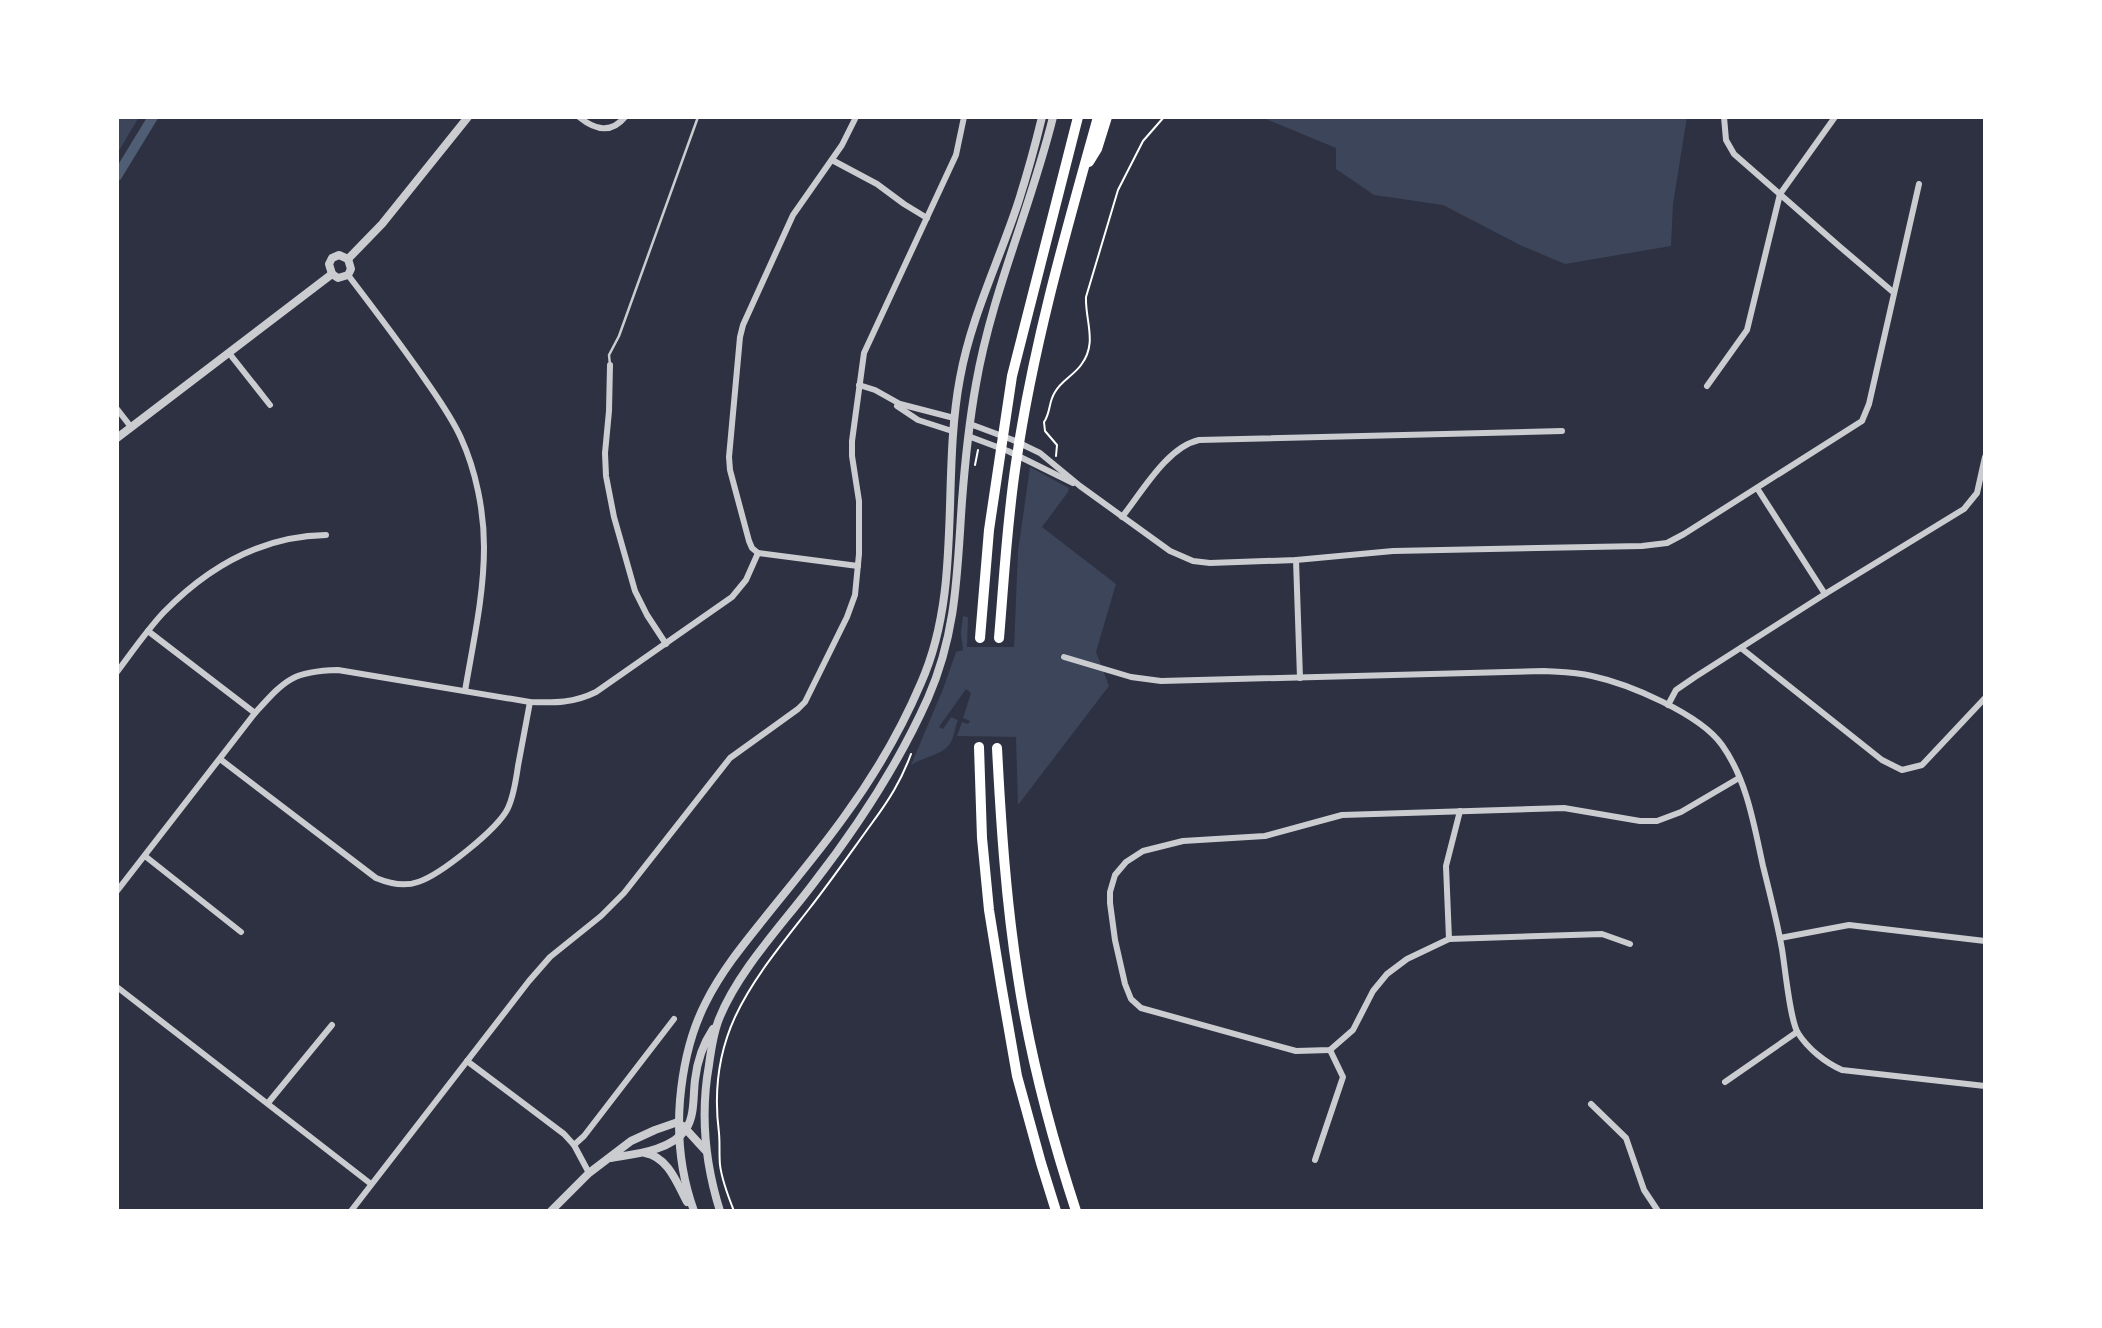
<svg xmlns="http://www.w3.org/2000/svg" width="2102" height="1328" font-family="'Alegreya Sans',sans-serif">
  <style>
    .green { fill: #3c4559 }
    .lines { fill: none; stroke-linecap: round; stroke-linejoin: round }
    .canal { stroke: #4f5d75; stroke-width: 10 }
    .path { stroke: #fff; stroke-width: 2 }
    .service { stroke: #caccd0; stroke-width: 2.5 }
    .minor { stroke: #caccd0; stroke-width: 6 }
    .tertiary { stroke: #caccd0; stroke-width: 8 }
    .motorway { stroke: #fff; stroke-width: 10 }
  </style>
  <rect width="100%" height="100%" fill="#2d3142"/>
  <g class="green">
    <path d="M117,117h22l-22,37z"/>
    <path d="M1261,117h426l-14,87 -2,42 -106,18 -43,-18 -79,-41 -69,-10 -38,-26v-21z"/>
    <path d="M1030,467l39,21 -1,4 -26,35 74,57 -20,68 13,34 -91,119 -2,-68 -59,-1 5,-14 6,2 2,-3 -7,-3 8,-25 -5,-4 -27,38 4,2 8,-12 7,3c-3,7 -4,16 -7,22 -7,13 -28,15 -40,23l32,-76 13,-37 7,-2 -2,-17 2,-17 5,1 -1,30h47l4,-96z"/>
  </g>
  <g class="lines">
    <path class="canal" d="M117,176l36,-59"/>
    <g class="path">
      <path d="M1056,456l1,-11 -12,-14 -1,-9c7,-10 4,-19 11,-30 6,-11 19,-17 26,-27 17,-22 4,-44 5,-68l32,-107 25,-49 21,-24"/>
      <path d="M975,465l3,-15"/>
      <path d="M734,1211c-6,-15 -12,-30 -14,-46 -1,-11 0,-21 -1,-32 -13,-99 33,-151 90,-224 22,-28 42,-57 63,-86 17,-23 29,-42 39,-69"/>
    </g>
    <path class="service" d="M610,365l-1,-10 10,-19 79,-219"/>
    <g class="minor">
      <path d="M579,117c16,13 32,17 46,0"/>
      <path d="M1724,117l2,23 8,14 105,92 54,46"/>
      <path d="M832,160l45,24 27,20 23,14"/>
      <path d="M348,275c26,34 52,68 76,103 13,19 27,38 37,60 15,33 23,73 23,109 0,49 -11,96 -19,144"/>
      <path d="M229,353l41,52"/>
      <path d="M610,365l-1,46 -4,42 1,23 8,41 21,74 12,24 19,29"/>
      <path d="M859,385l16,5 25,14 54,14"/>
      <path d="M1707,386l40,-56 33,-136 55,-77"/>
      <path d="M897,406l21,14 34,11"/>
      <path d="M117,409l14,18"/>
      <path d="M970,424l43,16 27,13 40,33 90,65 23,10 17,2 86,-3 97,-9 249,-5 25,-3 17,-9 178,-113 7,-17 50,-220"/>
      <path d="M968,436l40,15 65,32"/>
      <path d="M1757,488l68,106"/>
      <path d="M1122,517c20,-25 45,-70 77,-77l363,-9"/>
      <path d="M758,553l-6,-5 -3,-7 -19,-71 -1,-13 11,-120 3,-12 50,-110 49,-70 14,-28"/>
      <path d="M758,553l100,13"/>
      <path d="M1296,560l4,118"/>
      <path d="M148,631l107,82"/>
      <path d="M1741,648l141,112 20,10 20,-5 63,-67"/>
      <path d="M1064,657l67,20 30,4 383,-10c16,1 32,1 48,5 37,8 108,38 130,69 25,35 32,80 41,121 7,28 14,55 19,83 3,18 8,72 16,84 10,16 28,30 44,37l143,16"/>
      <path d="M117,672c15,-20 30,-42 47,-60 45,-46 97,-76 162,-77"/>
      <path d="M1668,705l8,-15 19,-13 130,-83 139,-85 13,-16 8,-36"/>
      <path d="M220,759l156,119c12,5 28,9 42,4 22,-7 80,-53 90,-74 6,-13 8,-28 10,-42 4,-21 8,-43 12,-64"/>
      <path d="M145,856l96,76"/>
      <path d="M117,891l138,-178c30,-33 37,-42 83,-43l192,32c25,1 44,1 66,-10l136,-95 14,-17 12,-27"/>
      <path d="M1780,938l69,-13 136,16"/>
      <path d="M1449,939l-3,-73 14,-55"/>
      <path d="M1630,944l-28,-10 -153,5 -42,20 -20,15 -14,17 -20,39 -23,20 -34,1 -155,-43 -10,-9 -6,-15 -10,-44 -5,-37v-11l5,-17 11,-13 17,-11 40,-10 82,-5 77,-21 222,-7 76,13h17l24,-9 58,-34"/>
      <path d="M117,987l254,197"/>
      <path d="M467,1061l97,73 10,11 15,28"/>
      <path d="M1725,1082l72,-50"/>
      <path d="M268,1103l64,-78"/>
      <path d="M1591,1104l35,34 18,52 14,21"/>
      <path d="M574,1145l10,-9 90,-117"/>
      <path d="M1315,1160l28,-83 -13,-27"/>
      <path d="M351,1211l178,-230 21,-24 51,-41 23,-23 106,-135 68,-49 7,-7 42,-85 8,-22 4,-41v-53l-7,-45v-15l12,-88 92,-198 8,-38"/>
    </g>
    <g class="tertiary">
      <path d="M348,259l34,-35 86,-107"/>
      <path d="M332,274l-3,-10 3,-6 7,-3 9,4"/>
      <path d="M332,274l6,4 10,-3 3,-6 -3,-10"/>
      <path d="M117,438l215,-164"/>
      <path d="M683,1126l22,24"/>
      <path d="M645,1153c23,4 32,30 42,49"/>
      <path d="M611,1158c24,-4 60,-7 75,-29 9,-13 7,-34 9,-49 2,-18 8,-36 18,-51"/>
      <path d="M551,1211l38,-38 42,-32 24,-11 23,-8"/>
      <path d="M694,1211c-13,-36 -17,-74 -14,-111 3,-34 10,-67 26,-98 15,-30 36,-56 57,-82 27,-34 56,-68 81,-103 30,-41 57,-87 77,-134 42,-94 20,-205 39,-305 11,-61 39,-117 58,-175 9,-28 17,-57 24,-86"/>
      <path d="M720,1211c-15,-48 -20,-96 -11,-146 2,-15 4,-31 10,-46 19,-48 63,-94 94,-135 45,-58 85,-119 115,-186 29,-66 29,-126 34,-197 3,-39 7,-78 14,-117 16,-92 55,-177 77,-267"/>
    </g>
    <g class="motorway">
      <path d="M1089,162l8,-13 10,-32"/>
      <path d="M980,638l9,-108 23,-154 66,-259"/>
      <path d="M999,638c5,-58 8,-117 17,-175 17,-117 50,-232 82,-346"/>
      <path d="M979,747l3,91 7,72 12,74 16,92 24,87 15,48"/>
      <path d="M997,748c4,77 9,153 21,229 12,79 33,158 58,234"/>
    </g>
  </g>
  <rect width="2102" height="1328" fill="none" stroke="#ffffff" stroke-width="238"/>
</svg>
